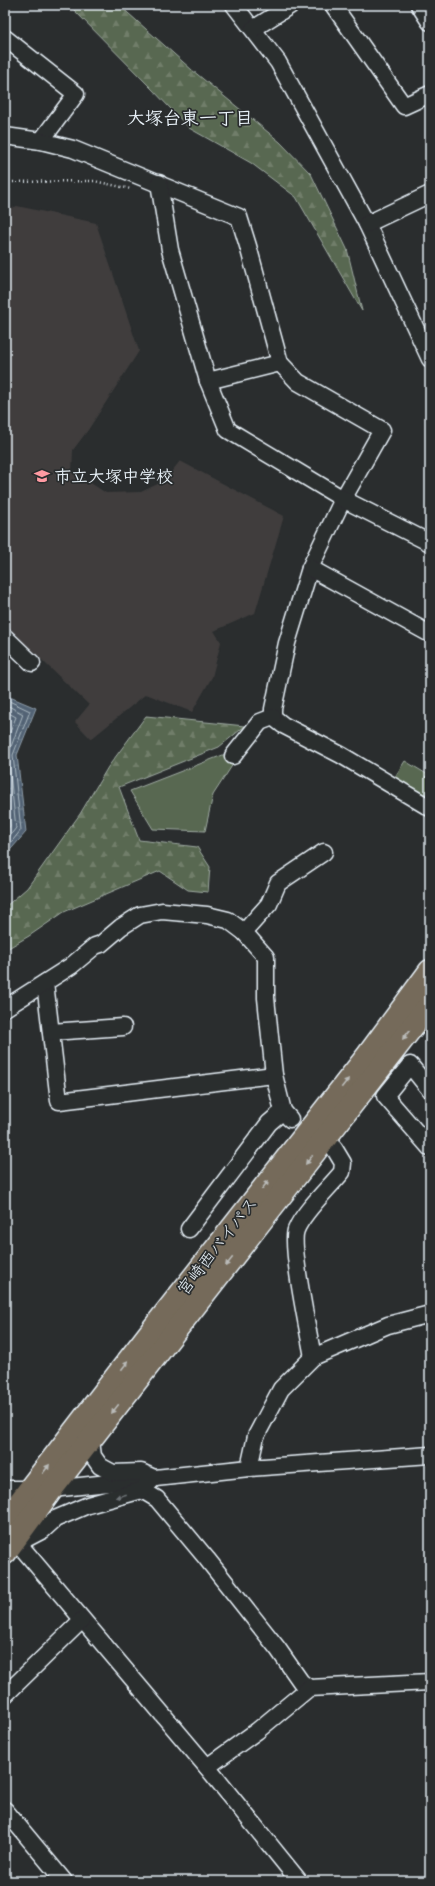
<svg xmlns="http://www.w3.org/2000/svg" width="435" height="1886" font-family="Itim,'Klee One',sans-serif">
  <style>
    .built { fill: #403e3e }
    .green { fill: #596851; stroke: #a0aca4 }
    .forest { fill: url(#forest-firs); stroke: #a0aca4 }
    .water { fill: url(#water-ripples); stroke: #8e9ca9 }
    .lines { fill: none; stroke-linecap: round; stroke-linejoin: round }
    .shore { stroke: #acb9c3; stroke-width: 1 }
    .minor-casing { stroke: #e8f1f8; stroke-width: 19 }
    .highway-casing { stroke: #e8f1f8; stroke-width: 25 }
    .path { stroke: #e8f1f8; stroke-width: 2.5; stroke-dasharray: 1 3; stroke-linecap: butt }
    .minor { stroke: #2a2d2e; stroke-width: 16 }
    .highway { stroke: #746a5a; stroke-width: 22 }
    .oneway { fill: #babbb9 }
    .oneway2 { fill: #6c7275 }
    .labels { text-anchor: middle; dominant-baseline: central; stroke-width: 3.5; stroke-linejoin: round; paint-order: stroke }
    .poi-label { font-size: 17px; font-weight: bold; fill: #e8f1f8; stroke: #2a2d2e; text-anchor: start }
    .street-label { font-size: 17px; fill: #e8f1f8; stroke: #2a2d2e }
    .neighbourhood-label { font-size: 18px; font-weight: bold; fill: #e8f1f8; stroke: #2a2d2e }
  </style>
  <defs>
    <pattern id="forest-firs" width="22" height="20" patternUnits="userSpaceOnUse"><rect width="22" height="20" fill="#596851"/><path d="M5 1l3.5 6h-7zM16 11l3.5 6h-7z" fill="#717e6b"/></pattern>
    <pattern id="water-ripples" width="26" height="14" patternUnits="userSpaceOnUse"><rect width="26" height="14" fill="#526474"/><path d="M2 4q2-2 4 0t4 0M15 11q2-2 4 0t4 0" fill="none" stroke="#6b7b89"/></pattern>
  </defs>
  <rect width="100%" height="100%" fill="#2a2d2e"/>
  <filter id="ink" filterUnits="userSpaceOnUse"><feTurbulence type="fractalNoise" baseFrequency=".025" numOctaves="2"/><feDisplacementMap in="SourceGraphic" scale="8" xChannelSelector="R" yChannelSelector="G"/><feConvolveMatrix kernelMatrix="1 2 1 2 8 2 1 2 1" color-interpolation-filters="sRGB"/></filter>
  <g filter="url(#ink)">
    <path class="built" d="M17,206l79,17 43,128 -51,79 -15,20 -1,21 34,22 35,-1 23,-11 16,-20 104,55 -29,97 -41,18 7,11 -9,35 -20,35 -46,-18 -55,45 -16,-17 14,-17 -84,-80v-414z"/>
    <g class="green">
      <path d="M228,753l9,5 -24,37 -8,36 -52,-2 -23,-38z"/>
      <path d="M405,761l25,15v10l-7,12 -30,-18z"/>
    </g>
    <g class="forest">
      <path d="M69,5h50l73,65 88,72 31,32 36,75 15,62 -66,-114 -45,-34 -62,-35 -37,-39z"/>
      <path d="M146,716l99,10 -26,21 -100,40 20,53 58,7 13,20 -2,25 -20,-2 -28,-19 -96,41 -35,24 -24,14v-43l22,-19 53,-74 28,-47z"/>
    </g>
    <path class="water" d="M5,695l31,13 -19,47 9,77 -21,24z"/>
    <g class="lines">
      <g class="shore">
        <path d="M5,699l25,12 -17,44 8,75 -16,20"/>
        <path d="M5,704l18,10 -15,41 8,73 -11,14"/>
        <path d="M5,711l11,6 -11,28"/>
        <path d="M5,783l5,43 -5,7"/>
      </g>
      <defs>
        <g id="minor">
          <path d="M234,5l44,57 89,162 63,135"/>
          <path d="M333,5l71,101 26,-12"/>
          <path d="M419,5l11,17"/>
          <path d="M253,29l38,-24"/>
          <path d="M5,38l71,56 -35,47"/>
          <path d="M5,136l36,5 32,8 166,68 9,29 32,117 18,19 84,48 -39,69 -33,69 -23,75 -14,66v8l10,8 58,30 89,53"/>
          <path d="M159,183l11,67 38,131 20,49 115,69 87,44"/>
          <path d="M367,224l63,-30"/>
          <path d="M208,381l72,-18"/>
          <path d="M310,568l120,66"/>
          <path d="M5,637l27,26"/>
          <path d="M233,756l27,-34 13,-5"/>
          <path d="M244,932l25,-28 9,-21 46,-31"/>
          <path d="M45,983l14,118 215,-26"/>
          <path d="M5,1008l66,-42 24,-20 6,-2 20,-17 19,-12 22,-4 45,4 21,5 16,12 22,25v41l8,77 9,36 7,8"/>
          <path d="M51,1032l72,-5"/>
          <path d="M430,1090l-20,-25 -25,31 45,52"/>
          <path d="M189,1229l80,-106 14,-12"/>
          <path d="M313,1357c-4,-22 -23,-112 -17,-127 7,-18 33,-42 46,-58l1,-9 -9,-15"/>
          <path d="M249,1468l7,-32 25,-47 32,-32 75,-32 42,-11"/>
          <path d="M5,1489h47l197,-21 181,-13"/>
          <path d="M142,1490l15,9 50,60 71,90 23,33 8,6"/>
          <path d="M18,1543l189,224 92,114"/>
          <path d="M12,1548l6,-5 25,-13 12,-11 33,-14 54,-15 12,-12 -13,-6 -28,1 -13,-7 -7,-10 -2,-15 5,-7"/>
          <path d="M5,1695l77,-75"/>
          <path d="M207,1767l50,-36 52,-43 121,-6"/>
          <path d="M5,1810l59,71"/>
        </g>
        <g id="highway">
          <path d="M5,1521l144,-187 219,-279 62,-84"/>
          <path d="M5,1553l47,-64 378,-485"/>
        </g>
      </defs>
      <use href="#minor" class="minor-casing"/>
      <use href="#highway" class="highway-casing"/>
      <g class="path">
        <path d="M5,182l89,-1 37,8"/>
        <path d="M425,777l5,2"/>
      </g>
      <use href="#minor" class="minor"/>
      <use href="#highway" class="highway"/>
    </g>
    <defs><path id="oneway-solid" d="M-6-.8H1V-3.2L6.5 0L1 3.2V.8H-6Z"/></defs>
    <g class="oneway">
      <use href="#oneway-solid" transform="translate(406 1035) rotate(128)"/>
      <use href="#oneway-solid" transform="translate(345 1083) rotate(-52)"/>
      <use href="#oneway-solid" transform="translate(309 1160) rotate(128)"/>
      <use href="#oneway-solid" transform="translate(265 1185) rotate(-52)"/>
      <use href="#oneway-solid" transform="translate(229 1262) rotate(128)"/>
      <use href="#oneway-solid" transform="translate(125 1365) rotate(-53)"/>
      <use href="#oneway-solid" transform="translate(115 1409) rotate(128)"/>
      <use href="#oneway-solid" transform="translate(46 1469) rotate(-53)"/>
    </g>
    <use class="oneway2" href="#oneway-solid" transform="translate(121 1496) rotate(164)"/>
  </g>
  <defs>
    <symbol id="school-bare" viewBox="-9 -9 18 18"><path d="M0-5L7-2L0 1L-7-2ZM-4 1L0 2.5L4 1V4Q0 6-4 4Z" fill="#ff9aa2" stroke="#2a2d2e" stroke-width="2.5" paint-order="stroke"/></symbol>
  </defs>
  <g fill-rule="evenodd">
    <use href="#school-bare" x="31" y="465" width="22" height="22"/>
  </g>
  <g class="labels">
    <g class="poi-label">
      <text x="54" y="476">市立大塚中学校</text>
    </g>
    <g class="street-label">
      <text transform="translate(217 1246) rotate(-52)">宮崎西バイパス</text>
    </g>
    <g class="neighbourhood-label">
      <text x="190" y="118">大塚台東一丁目</text>
    </g>
  </g>
  <rect width="435" height="1886" fill="none" stroke="#2a2d2e" stroke-width="20"/>
  <rect x="10" y="10" width="415" height="1866" fill="none" stroke="#e8f1f8" stroke-width="1.5" filter="url(#ink)"/>
</svg>
